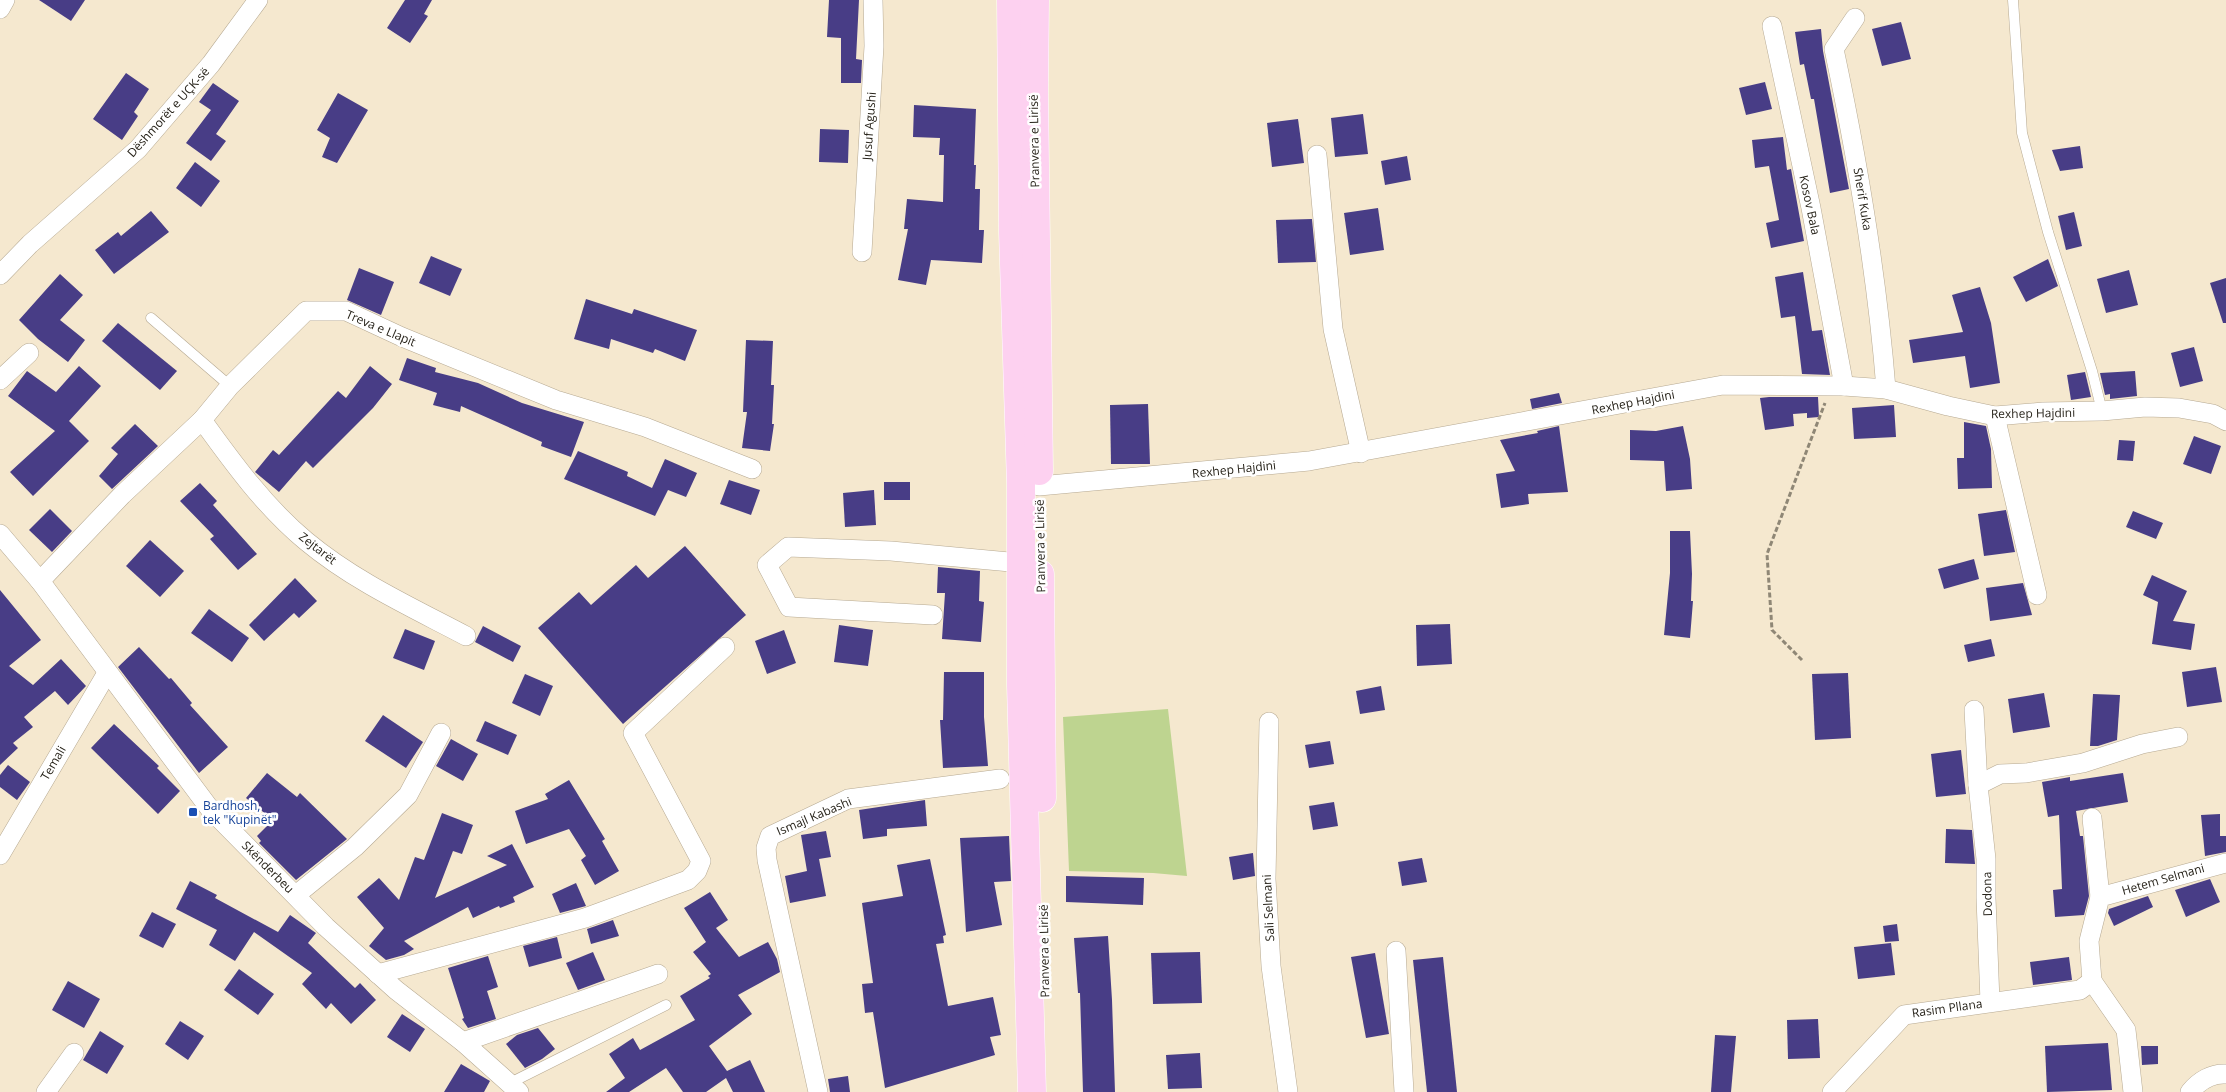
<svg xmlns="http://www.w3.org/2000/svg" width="2226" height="1092" font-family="'Open Sans',sans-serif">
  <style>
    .green { fill: #bed490 }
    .building { fill: #483d86 }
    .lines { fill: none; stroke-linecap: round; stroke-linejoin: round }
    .lane-casing { stroke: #b6a992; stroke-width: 11 }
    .street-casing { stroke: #b6a992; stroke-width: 20 }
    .primary-casing { stroke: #fff; stroke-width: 29 }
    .path { stroke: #8f8776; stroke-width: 3; stroke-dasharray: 5 2.5; stroke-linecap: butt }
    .lane { stroke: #fff; stroke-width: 10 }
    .street { stroke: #fff; stroke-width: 19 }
    .primary { stroke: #fdd1f0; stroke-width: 28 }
    .transit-dot { fill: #1a4fb4; stroke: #fff; stroke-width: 2 }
    .labels { text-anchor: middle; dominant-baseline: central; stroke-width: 5; stroke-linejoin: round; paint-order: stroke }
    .street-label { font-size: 12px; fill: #27231a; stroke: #fff }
    .transit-label { font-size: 12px; fill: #164399; stroke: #fff; text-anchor: start }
  </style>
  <rect width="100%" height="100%" fill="#f5e8cf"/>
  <path class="green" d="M1168,709l19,167 -34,-3 -84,-2 -6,-154z"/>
  <g class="building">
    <path d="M39,0h46l-14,21z"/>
    <path d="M405,0h27l-8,14 4,2 -18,27 -23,-15z"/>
    <path d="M829,0h30l-3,59 6,1 -1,23h-20v-45l-14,-1z"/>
    <path d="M1901,22l10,37 -29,7 -10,-37z"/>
    <path d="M1821,29l2,22 26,138 -19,4 -16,-94h-3l-7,-35 -4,1 -5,-33z"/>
    <path d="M126,73l23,16 -15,23 4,4 -16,24 -29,-21z"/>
    <path d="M1765,82l7,27 -26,6 -7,-27z"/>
    <path d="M213,83l26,18 -23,33 10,7 -15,20 -25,-18 25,-33 -12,-8z"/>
    <path d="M338,93l30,17 -31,53 -15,-6 8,-19 -13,-8z"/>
    <path d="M914,105l62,4 -2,56h2l-1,24h5l-1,41h5l-2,33 -51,-3 -5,25 -28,-5 10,-51h-4l3,-30 36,3 1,-47h-5l1,-17 -27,-1z"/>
    <path d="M1363,114l5,40 -33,3 -4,-39z"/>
    <path d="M1298,119l6,44 -32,4 -5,-44z"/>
    <path d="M820,129l29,1 -1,33 -29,-1z"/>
    <path d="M1783,137l4,33 4,-1 13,72 -33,7 -5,-25 13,-3 -10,-54 -14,2 -3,-28z"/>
    <path d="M2080,146l3,22 -23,3 -8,-21z"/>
    <path d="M1407,156l4,24 -26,5 -4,-24z"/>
    <path d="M195,162l25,19 -19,26 -25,-19z"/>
    <path d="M1378,208l6,42 -34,5 -6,-42z"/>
    <path d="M151,211l18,21 -55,42 -19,-24 23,-18 3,4z"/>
    <path d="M2074,212l8,34 -16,4 -8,-34z"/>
    <path d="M1312,219l4,43 -38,1 -2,-43z"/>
    <path d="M431,256l31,13 -12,27 -31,-13z"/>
    <path d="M2048,259l10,27 -32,16 -13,-25z"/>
    <path d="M359,268l35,14 -13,33 -34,-15z"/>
    <path d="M2129,270l9,35 -32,8 -9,-34z"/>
    <path d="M1803,272l9,59 10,-1 8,45 -28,-1 -7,-58 -14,2 -6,-41z"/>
    <path d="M60,274l23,21 -23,25 25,20 -17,22 -30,-23 -19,-19z"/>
    <path d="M2226,278v45h-3l-13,-40z"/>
    <path d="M1980,287l11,36 9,60 -30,5 -5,-32 -52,7 -4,-23 54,-8 -11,-37z"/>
    <path d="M586,299l46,15 2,-5 63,21 -12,31 -30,-12 -2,4 -42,-14 -2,10 -35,-10z"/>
    <path d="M118,323l59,48 -17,19 -58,-49z"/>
    <path d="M746,340l27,1 -2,44h3l-2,39h2l-4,27 -28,-3 5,-36h-4z"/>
    <path d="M2194,347l9,34 -23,6 -9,-34z"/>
    <path d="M407,358l29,10 -1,4 43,11 44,20 62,19 -13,35 -30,-11 1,-4 -81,-36 -1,6 -27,-7 4,-12 -38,-13z"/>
    <path d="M79,366l22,20 -32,35 20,20 -56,55 -23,-24 45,-41 -47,-35 19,-25 29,21z"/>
    <path d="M370,366l22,18 -19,24 -60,60 -7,-7 -27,31 -24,-20 18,-22 6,5 59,-64 8,7z"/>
    <path d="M2135,371l2,25 -27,3v-5l-5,1 -5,-22z"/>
    <path d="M2085,372l6,25 -20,3 -4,-25z"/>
    <path d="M1559,393l3,10 -30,6 -2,-10z"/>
    <path d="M1769,397h49l1,20 -12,1v-5l-14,1 1,12 -29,4 -5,-32z"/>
    <path d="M1148,404l2,60h-39l-1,-59z"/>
    <path d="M1894,405l2,32 -42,2 -2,-31z"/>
    <path d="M1964,422l22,4 5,23 1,39 -34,1 -1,-31h7z"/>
    <path d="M135,424l23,22 -46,43 -13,-13 19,-22 -7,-6z"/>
    <path d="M1559,426l9,66 -40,2 1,10 -28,4 -5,-34 19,-3 -15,-31 38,-7 -1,-2z"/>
    <path d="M1683,426l7,33 2,30 -26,2 -2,-30 -34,-1v-30l26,1z"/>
    <path d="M2194,436l27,10 -10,28 -28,-10z"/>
    <path d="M2119,440l16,1 -2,20 -16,-1z"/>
    <path d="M578,451l50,21 -1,4 25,12 13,-29 32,14 -11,24 -18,-7 -13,26 -91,-37z"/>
    <path d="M729,480l31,10 -9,25 -31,-11z"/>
    <rect x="884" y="482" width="26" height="18"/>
    <path d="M200,483l17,18 -4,4 44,49 -19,16 -28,-31 4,-3 -34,-35z"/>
    <path d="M874,490l2,35 -31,2 -2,-34z"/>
    <path d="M50,509l22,22 -20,21 -23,-22z"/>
    <path d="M2006,510l9,42 -31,4 -6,-42z"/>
    <path d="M2133,511l30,12 -7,16 -30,-12z"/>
    <path d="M1670,531h20l2,43 -1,27h2l-3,37 -26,-3 6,-62z"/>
    <path d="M150,540l34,31 -24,26 -34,-31z"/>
    <path d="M685,546l61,69 -123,109 -85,-96 41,-36 12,13 45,-40 12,13z"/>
    <path d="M1974,559l5,20 -35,10 -6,-20z"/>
    <path d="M938,567l42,4 -1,30 5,1 -3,40 -39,-3 3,-46h-8z"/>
    <path d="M2152,575l35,16 -14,30 22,3 -4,26 -39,-6 6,-42 -15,-7z"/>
    <path d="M295,578l22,23 -18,17 -5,-5 -30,28 -15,-16z"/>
    <path d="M2023,583l9,32 -42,6 -4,-33z"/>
    <path d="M0,590l41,50 -32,26 24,19 28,-26 25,27 -18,19 -13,-14 -31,26 9,10 -20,16 5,5 -18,17z"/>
    <path d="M209,609l40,29 -17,24 -41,-29z"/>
    <path d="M1450,624l2,40 -35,2 -1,-41z"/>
    <path d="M839,625l34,5 -5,36 -34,-4z"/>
    <path d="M483,626l38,20 -8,16 -38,-20z"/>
    <path d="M405,629l30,12 -11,29 -31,-12z"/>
    <path d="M784,630l12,33 -29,11 -12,-33z"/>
    <path d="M1991,639l4,17 -27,6 -4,-17z"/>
    <path d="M139,647l30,32 2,-1 21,25 -2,2 38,42 -29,26 -81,-106z"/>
    <path d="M2216,667l6,35 -35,5 -5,-35z"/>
    <path d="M944,672h40v45l4,49 -45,2 -3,-48h3z"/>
    <path d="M1848,673l3,65 -36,2 -3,-66z"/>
    <path d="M525,674l28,12 -13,30 -28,-13z"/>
    <path d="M1381,686l4,24 -25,4 -4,-23z"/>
    <path d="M2044,693l6,34 -37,6 -5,-34z"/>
    <path d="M2093,694l27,1 -3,45 -19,6h-8z"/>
    <path d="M383,715l40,27 -17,26 -41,-27z"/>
    <path d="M485,721l32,14 -9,20 -32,-14z"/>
    <path d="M114,724l45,42 -2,2 23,23 -22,23 -67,-66z"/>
    <path d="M451,739l27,15 -15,27 -27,-15z"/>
    <path d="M1330,741l4,23 -25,4 -4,-23z"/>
    <path d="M1961,750l5,44 -30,3 -5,-43z"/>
    <path d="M8,765l22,17 -13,18 -17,-13v-12z"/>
    <path d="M267,773l30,24 3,-4 47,46 -51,41 -37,-37 2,-2 -4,-5 16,-16 -27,-22z"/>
    <path d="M2123,773l5,29 -52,9 4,25h3l6,60 -5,19 -29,2 -2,-27 9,-1 -3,-74 -11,2 -6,-35 28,-5v4z"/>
    <path d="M569,780l36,59 -3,2 17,30 -24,14 -14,-25 5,-4 -17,-27 -43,15 -11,-33 33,-12 -3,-5z"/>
    <path d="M925,800l2,26 -40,3v7l-24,3 -4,-29z"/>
    <path d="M1334,802l4,24 -25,4 -4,-24z"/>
    <path d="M442,813l31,12 -11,29 -9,-3 -18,47 72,-33 -20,-9 25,-12 22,43 -21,10 2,5 -15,6 -1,-2 -26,12 -5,-11 -64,34 10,8 -10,6 -18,5 -17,-14 15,-18 -27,-31 22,-19 20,22 16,-43 9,3z"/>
    <path d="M2220,814v22h6v16l-21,4 -4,-41z"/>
    <path d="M1946,829l26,1 3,34 -30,-1z"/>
    <path d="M826,831l5,26 -12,2 7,37 -36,7 -5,-27 22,-5 -6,-36z"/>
    <path d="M1009,836l2,45 -17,1 8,43 -36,7 -6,-94z"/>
    <path d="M1253,853l2,23 -22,4 -4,-23z"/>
    <path d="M1422,858l5,24 -25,4 -4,-24z"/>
    <path d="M930,859l16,76 -3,1 1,7 -8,1 12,62 45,-9 8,38 -11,2 5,18 -110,33 -12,-76 -8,1 -3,-29 11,-1 -11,-80 41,-7 -6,-31z"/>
    <path d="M1066,876l78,2 -1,27 -77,-3z"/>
    <path d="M2210,879l10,23 -34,15 -11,-27z"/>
    <path d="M190,881l27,14 -2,3 63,34 12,-17 26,18 -8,10 47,45 5,-5 16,17 -25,24 -20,-21 -5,6 -24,-25 10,-11 -58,-41 -19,29 -26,-16 8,-15 -41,-21z"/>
    <path d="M576,883l10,23 -26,7 -8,-19z"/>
    <path d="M710,892l18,28 -12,8 23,29 29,-15 9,17 3,13 -42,23 14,19 -43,32 18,25 23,-11 15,32h-32l-7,-14 -20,14h-23l-17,-24 -37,24h-23l19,-14 -16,-24 24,-16 7,12 55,-30 -15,-24 30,-18 -2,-2 3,-2 -18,-22 13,-10 -22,-34z"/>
    <path d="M2148,896l5,11 -39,19 -6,-13 1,-4z"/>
    <path d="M152,912l24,12 -13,24 -24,-12z"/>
    <path d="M613,920l6,16 -28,8 -4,-15z"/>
    <path d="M1897,924l2,17 -14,1 -2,-16z"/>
    <path d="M1108,936l4,64 3,92h-32l-3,-99h-2l-4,-55z"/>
    <path d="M557,937l5,21 -33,9 -6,-21z"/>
    <path d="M1891,943l4,32 -37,4 -4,-32z"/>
    <path d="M593,952l12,28 -27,10 -12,-27z"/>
    <path d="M1200,952l2,51 -49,1 -2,-51z"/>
    <path d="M1375,953l14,81 -23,4 -15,-81z"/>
    <path d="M488,956l10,31 -11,4 9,28 -28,9 -6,-9 2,-1 -16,-50z"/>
    <path d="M1443,957l14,135h-30l-14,-132z"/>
    <path d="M2069,957l3,23 -39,5 -3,-23z"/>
    <path d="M239,969l35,25 -16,21 -34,-25z"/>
    <path d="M68,981l32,18 -16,29 -32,-18z"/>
    <path d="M402,1014l23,15 -15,23 -23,-15z"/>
    <path d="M1818,1019l2,39 -32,1 -1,-39z"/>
    <path d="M180,1021l24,15 -16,24 -23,-16z"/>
    <path d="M538,1028l17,21 -13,10 -17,9 -19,-24 11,-9z"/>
    <path d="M100,1031l24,15 -17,28 -24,-14z"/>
    <path d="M1715,1035l21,1 -5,56h-20z"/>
    <path d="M2108,1043l4,47 -65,2 -2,-46z"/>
    <path d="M2141,1046h17v18l-16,1z"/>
    <path d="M1200,1053l2,35 -34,1 -2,-34z"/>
    <path d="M461,1064l29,17 -6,11h-40z"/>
    <path d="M848,1076l2,16h-20l-2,-13z"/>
  </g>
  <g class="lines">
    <defs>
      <g id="lane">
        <path d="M2013,0l9,133 26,99 44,139 10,40"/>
        <path d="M151,318l79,68"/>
        <path d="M510,1083l156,-78"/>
      </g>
      <g id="street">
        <path d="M0,9l5,-9"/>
        <path d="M1855,18l-21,31c24,113 43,225 52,340"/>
        <path d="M1772,26l39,182 33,178"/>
        <path d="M1317,155l16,174 28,124"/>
        <path d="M862,252l12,-206 -1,-46"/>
        <path d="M0,275l30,-31 108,-95 73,-85 47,-64"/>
        <path d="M0,380l29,-27"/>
        <path d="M1995,416l42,179"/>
        <path d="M202,420c31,43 63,87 104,121 48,40 105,66 160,95"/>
        <path d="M1039,486l270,-25 414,-76 121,1 42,3 62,17 47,10 48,-4 59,-1 43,-4 34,1 34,6 13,7"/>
        <path d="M0,534l40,47 170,228 116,118 70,63 67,52 56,50"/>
        <path d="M40,581l82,-86 80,-75 28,-34 76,-75h40l56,26 154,63 89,27 107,42"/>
        <path d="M933,615l-144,-8 -22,-42 21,-18 103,4 130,12"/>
        <path d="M1974,710l4,75"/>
        <path d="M1269,722l-3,157 5,87 17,126"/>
        <path d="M2092,818l8,79"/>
        <path d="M0,855l107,-182"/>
        <path d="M296,895l59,-48 53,-52 33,-62"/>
        <path d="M1396,951l8,141"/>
        <path d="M378,974l207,-56 103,-38 9,-9 4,-10 -68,-128 92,-86"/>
        <path d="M2092,981l-3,-40 11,-44 126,-34"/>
        <path d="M2092,981l34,49 7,62"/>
        <path d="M1990,1002l-4,-104v-39l-8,-74 22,-11 26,-1 57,-10 59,-19 36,-7"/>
        <path d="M463,1042l195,-68"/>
        <path d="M46,1092l28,-39"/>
        <path d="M818,1092l-51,-232 -1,-12 4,-12 78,-37 152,-20"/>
        <path d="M1832,1092l72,-77 176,-25 12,-9"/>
        <path d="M2190,1092c9,-11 22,-19 36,-18"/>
      </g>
      <g id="primary">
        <path d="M1011,0l2,232 8,253v200l11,407"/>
        <path d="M1035,0l-1,90 5,381"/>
        <path d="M1040,574l2,224"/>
      </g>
    </defs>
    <use href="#lane" class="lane-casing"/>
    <use href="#street" class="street-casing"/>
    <use href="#primary" class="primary-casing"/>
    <path class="path" d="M1802,660l-30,-30 -5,-76 58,-151"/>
    <use href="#lane" class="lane"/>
    <use href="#street" class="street"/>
    <use href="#primary" class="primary"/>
  </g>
  <rect class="transit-dot" x="188" y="807" width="10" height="10" rx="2.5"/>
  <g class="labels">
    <g class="street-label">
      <text transform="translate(168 112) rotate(-48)">Dëshmorët e UÇK-së</text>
      <text transform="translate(869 126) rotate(-86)">Jusuf Agushi</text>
      <text transform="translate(1034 141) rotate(-91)">Pranvera e Lirisë</text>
      <text transform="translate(1863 199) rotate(81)">Sherif Kuka</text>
      <text transform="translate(1810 205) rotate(78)">Kosov Bala</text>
      <text transform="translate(381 328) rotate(23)">Treva e Llapit</text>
      <text transform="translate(1633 402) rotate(-11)">Rexhep Hajdini</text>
      <text transform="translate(2033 413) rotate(-1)">Rexhep Hajdini</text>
      <text transform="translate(1234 469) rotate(-6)">Rexhep Hajdini</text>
      <text transform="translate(1040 546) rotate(-91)">Pranvera e Lirisë</text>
      <text transform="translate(318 548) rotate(38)">Zejtarët</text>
      <text transform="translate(53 763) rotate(-60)">Temali</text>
      <text transform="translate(814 816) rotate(-23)">Ismajl Kabashi</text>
      <text transform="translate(268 867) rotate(45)">Skënderbeu</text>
      <text transform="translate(2163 879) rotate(-16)">Hetem Selmani</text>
      <text transform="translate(1987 894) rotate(-91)">Dodona</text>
      <text transform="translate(1268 908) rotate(-93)">Sali Selmani</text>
      <text transform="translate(1044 951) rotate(-91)">Pranvera e Lirisë</text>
      <text transform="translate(1947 1008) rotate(-8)">Rasim Pllana</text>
    </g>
    <g class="transit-label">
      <text x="203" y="805">Bardhosh,<tspan x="203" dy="14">tek "Kupinët"</tspan></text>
    </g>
  </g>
</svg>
